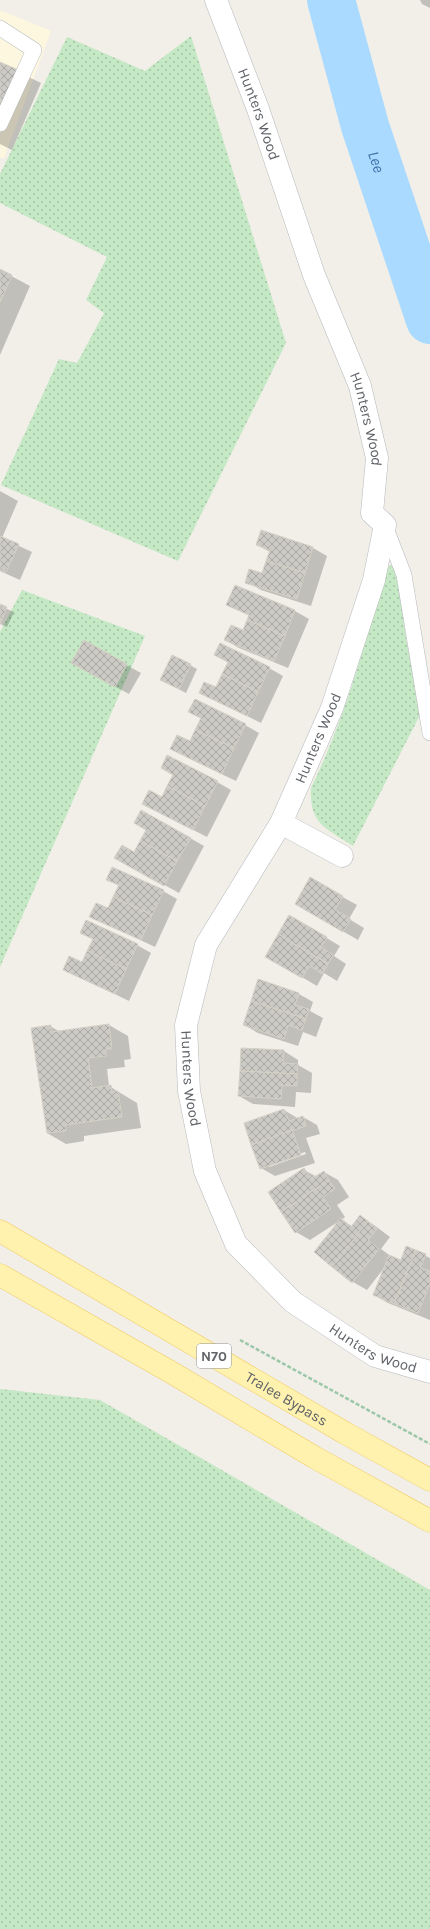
<svg xmlns="http://www.w3.org/2000/svg" width="430" height="1929" font-family="Karla,sans-serif">
  <style>
    .commercial { fill: #fef7e0 }
    .grass { fill: url(#grass-dots) }
    .shadow { fill: #0003; fill-rule: evenodd }
    .lines { fill: none; stroke-linecap: round; stroke-linejoin: round }
    .river { stroke: #aadaff; stroke-width: 48 }
    .building { fill: url(#building-cross-hatch); stroke: #d6d1c6 }
    .service-casing { stroke: #b5b8bc; stroke-width: 16 }
    .minor-casing { stroke: #b5b8bc; stroke-width: 23 }
    .primary-casing { stroke: #f2c960; stroke-width: 23 }
    .path { stroke: #9cc7a9; stroke-width: 2.5; stroke-dasharray: 4 2; stroke-linecap: butt }
    .service { stroke: #fff; stroke-width: 15 }
    .minor { stroke: #fff; stroke-width: 22 }
    .primary { stroke: #fff2af; stroke-width: 22 }
    .labels { text-anchor: middle; dominant-baseline: central; stroke-width: 4; stroke-linejoin: round; paint-order: stroke }
    .shield { fill: #fff; stroke: #8f9295; stroke-width: 1 }
    .shield-label { font-size: 14px; font-weight: bold; fill: #5f6368 }
    .street-label { font-size: 15px; fill: #5f6368; stroke: #fff }
    .water-label { font-size: 16px; font-style: italic; fill: #4174aa; stroke: #fff }
  </style>
  <defs>
    <pattern id="grass-dots" width="8" height="8" patternUnits="userSpaceOnUse"><rect width="8" height="8" fill="#c5e8c5"/><path d="M2 2h.1M6 6h.1" fill="none" stroke="#a3c0a4" stroke-width="1.8" stroke-linecap="round"/></pattern>
    <pattern id="building-cross-hatch" width="8" height="8" patternUnits="userSpaceOnUse"><rect width="8" height="8" fill="#cccac5"/><path d="M0 0l8 8M0 8l8-8" fill="none" stroke="#a9a8a4"/></pattern>
  </defs>
  <rect width="100%" height="100%" fill="#f1efe8"/>
  <path class="commercial" d="M0,10l51,21 -47,127h-4z"/>
  <g class="grass">
    <path d="M191,36l95,307 -108,218 -177,-76 58,-126 18,4 27,-50 -18,-13 21,-43 -107,-54v-29l67,-137 78,34z"/>
    <path d="M392,565l5,3 9,71 15,74 -68,133c-26,-18 -44,-21 -42,-58 34,-70 55,-142 72,-218z"/>
    <path d="M22,590l123,46 -145,331v-335z"/>
    <path d="M0,1389l100,11 330,190v339h-430z"/>
  </g>
  <g class="shadow">
    <path d="M420,0h10v8l-8,-4z"/>
    <path d="M0,63l41,20 -29,67 -12,-6z"/>
    <path d="M0,270l30,16 -30,69z"/>
    <path d="M0,491l18,10 -16,37 30,14 -12,28 -20,-9z"/>
    <path d="M261,532l52,16 14,8 -16,50 -50,-16 -14,-8 16,-8 7,-22 -13,-7z"/>
    <path d="M228,605l67,6 14,8 -21,49 -49,-20 -14,-8 18,-9 7,-15z"/>
    <path d="M0,606l14,6 -7,15 -7,-3z"/>
    <path d="M84,642l57,31 -12,21 -43,-23z"/>
    <path d="M215,655l54,13 14,8 -22,47 -60,-30 15,-4 13,-26z"/>
    <path d="M190,665l7,4 -11,24 -25,-13z"/>
    <path d="M189,712l56,13 14,8 -23,48 -50,-24 16,-38z"/>
    <path d="M217,782l14,8 -24,47 -49,-25 4,-14z"/>
    <path d="M190,838l14,8 -25,47 -49,-27 5,-13z"/>
    <path d="M107,879l56,12 14,8 -22,48 -65,-31 19,-6 10,-24z"/>
    <path d="M310,879l47,26 -8,14 15,9 -6,12 -62,-36z"/>
    <path d="M290,916l50,30 -6,10 12,8 -9,17 -13,-8 -7,13 -51,-30z"/>
    <path d="M81,933l56,12 14,8 -22,48 -64,-31 18,-6 11,-24z"/>
    <path d="M259,980l40,14 14,8 -3,9 13,7 -7,19 -13,-5 -5,14 -40,-13 -14,-8z"/>
    <path d="M109,1025l19,11 3,23 -7,1 1,7 -18,2 2,17 28,17 4,25 -57,8v5l-18,3 -19,-11 3,-107 10,6z"/>
    <path d="M242,1049l42,2 14,9v5l14,8 -1,20 -15,-1 -1,15 -42,-3 -14,-8z"/>
    <path d="M284,1110l15,9 4,-2 14,8 3,9 -14,4 9,25 -40,13 -14,-8zM305,1152l1,2 -37,13v-2z"/>
    <path d="M304,1170l13,7 7,-5 14,8 11,17 -12,8 8,12 -4,3 11,6 8,-10 14,9 16,12 -9,12 11,8 9,4 6,-14 23,11v62l-42,-17 -14,-8 10,-27 -17,22 -14,-8 -12,-62 -31,20 -14,-8z"/>
  </g>
  <g class="lines">
    <path class="river" id="s1" d="M331,0l34,126 65,194"/>
  </g>
  <g class="building">
    <path d="M0,62l23,10 -23,52z"/>
    <path d="M0,269l12,6 -12,27z"/>
    <path d="M261,530l52,17 -8,26 -39,-12 4,-11 -14,-5z"/>
    <path d="M0,536l19,8 -13,28 -6,-2z"/>
    <path d="M266,561l39,12 -8,26 -52,-16 4,-14 13,4z"/>
    <path d="M235,585l60,25 -10,26 -38,-16 2,-5 -23,-10z"/>
    <path d="M0,604l7,3 -7,17z"/>
    <path d="M247,620l38,16 -11,25 -50,-21 7,-15 12,5z"/>
    <path d="M84,640l43,24 -12,23 -44,-24z"/>
    <path d="M220,643l50,24 -12,25 -36,-18 6,-12 -14,-7z"/>
    <path d="M172,655l19,9 -12,25 -19,-9z"/>
    <path d="M222,674l36,18 -11,24 -48,-23 5,-11 12,5z"/>
    <path d="M195,699l51,25 -12,24 -39,-18 6,-12 -13,-6z"/>
    <path d="M195,730l39,18 -12,26 -52,-25 7,-14 13,6z"/>
    <path d="M167,755l51,26 -13,25 -38,-20 6,-11 -12,-7z"/>
    <path d="M167,786l38,20 -12,24 -51,-26 7,-14 13,7z"/>
    <path d="M141,810l50,28 -14,23 -37,-20 6,-11 -12,-7z"/>
    <path d="M140,841l37,20 -13,25 -50,-28 8,-13 12,7z"/>
    <path d="M112,867l52,23 -12,25 -39,-18 6,-12 -13,-5z"/>
    <path d="M310,877l33,19 -8,14 16,9 -8,13 -48,-28z"/>
    <path d="M113,897l39,18 -11,25 -52,-23 7,-14 12,5z"/>
    <path d="M289,915l38,22 -6,10 12,8 -5,9 -50,-30z"/>
    <path d="M86,920l52,24 -12,25 -39,-18 6,-12 -13,-6z"/>
    <path d="M278,934l50,30 -6,10 -12,-8 -8,12 -37,-21z"/>
    <path d="M87,951l39,18 -11,25 -52,-24 6,-14 13,6z"/>
    <path d="M258,979l41,14 -4,12 14,4 -3,10 -55,-18z"/>
    <path d="M251,1001l55,18 -4,11 -14,-5 -4,14 -41,-14z"/>
    <path d="M109,1024l3,25h-6v7l-18,2 4,30 19,-3 1,7 6,-1 4,26 -57,8 1,6 -19,2 -16,-105 20,-3v7z"/>
    <path d="M241,1048l43,2 -1,13 15,1 -1,10 -57,-3z"/>
    <path d="M240,1071l57,3v12l-15,-1 -1,14 -43,-3z"/>
    <path d="M284,1109l5,12 14,-5 3,10 -55,19 -7,-22z"/>
    <path d="M292,1130l9,25 -41,14 -9,-24z"/>
    <path d="M304,1168l7,11 13,-8 5,9 -48,32 -13,-20z"/>
    <path d="M329,1180l6,9 -12,8 8,12 -36,24 -14,-21z"/>
    <path d="M360,1215l8,6 -36,46 -18,-15 27,-34 10,9z"/>
    <path d="M368,1221l9,8 -9,11 11,9 -27,34 -20,-16z"/>
    <path d="M406,1246l10,4 -22,54 -21,-9 16,-40 12,5z"/>
    <path d="M416,1250l10,4 -6,14 10,3v12l-12,30 -24,-9z"/>
  </g>
  <g class="lines">
    <defs>
      <g id="service">
        <path d="M0,28l34,22 -34,74"/>
        <path d="M385,526l19,49 26,158"/>
      </g>
      <g id="minor">
        <path id="s2" d="M216,0l42,109 56,166 46,111 17,72 -5,55 13,12 -11,55 -42,128 -51,115 -75,122 -20,80 3,66 16,80 31,73 57,58 82,54 55,16"/>
        <path d="M281,823l61,33"/>
      </g>
      <g id="primary">
        <path id="s3" d="M0,1231l345,202 85,47"/>
        <path d="M0,1275l169,96 145,86 116,64"/>
      </g>
    </defs>
    <use href="#service" class="service-casing"/>
    <use href="#minor" class="minor-casing"/>
    <use href="#primary" class="primary-casing"/>
    <path class="path" d="M240,1340l190,104"/>
    <use href="#service" class="service"/>
    <use href="#minor" class="minor"/>
    <use href="#primary" class="primary"/>
  </g>
  <g class="labels">
    <rect class="shield" x="197" y="1344" width="34" height="24" rx="3"/>
    <g class="shield-label">
      <text x="214" y="1356">N70</text>
    </g>
    <g class="street-label">
      <text stroke="none"><textPath href="#s2" startOffset="122">Hunters Wood</textPath></text>
      <text stroke="none"><textPath href="#s2" startOffset="446">Hunters Wood</textPath></text>
      <text transform="translate(318 738) rotate(-67)">Hunters Wood</text>
      <text stroke="none"><textPath href="#s2" startOffset="1155">Hunters Wood</textPath></text>
      <text stroke="none"><textPath href="#s2" startOffset="1503">Hunters Wood</textPath></text>
      <text stroke="none"><textPath href="#s3" startOffset="332">Tralee Bypass</textPath></text>
    </g>
    <g class="water-label">
      <text stroke="none"><textPath href="#s1" startOffset="168">Lee</textPath></text>
    </g>
  </g>
</svg>
